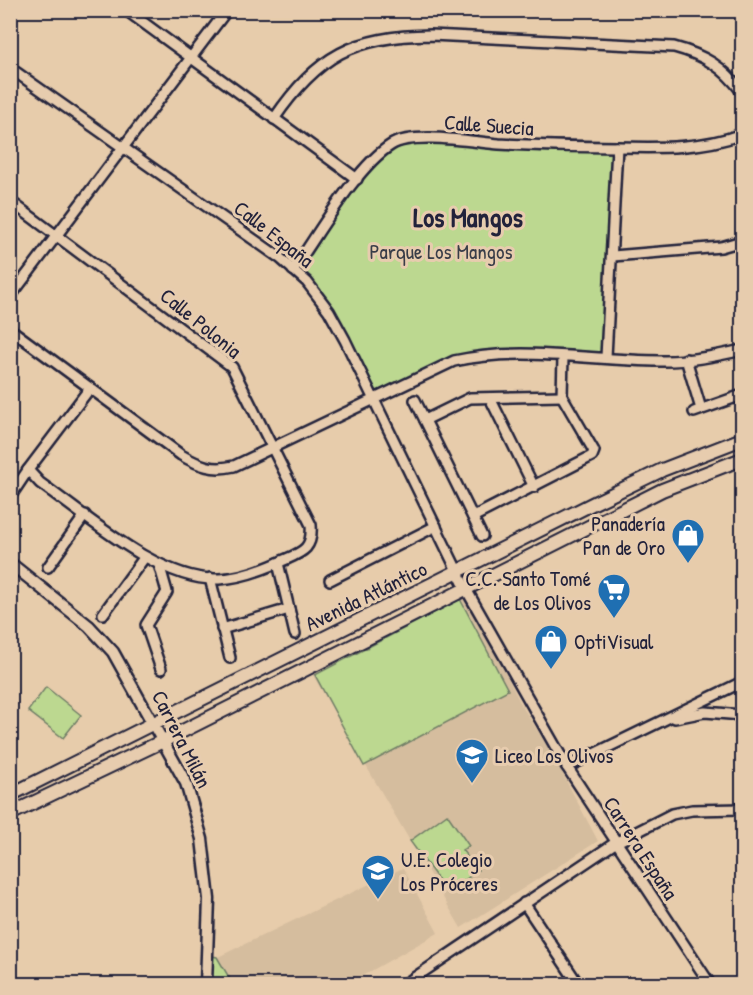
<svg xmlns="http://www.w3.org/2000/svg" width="753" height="995" font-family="'Patrick Hand',sans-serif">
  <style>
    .built { fill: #d5bd9e }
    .green { fill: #bcd890; stroke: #6f7d66; stroke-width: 1.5 }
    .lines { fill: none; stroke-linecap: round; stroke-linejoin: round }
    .minor-casing { stroke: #22223b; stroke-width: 14 }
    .tertiary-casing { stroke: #22223b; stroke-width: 15 }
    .secondary-casing { stroke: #22223b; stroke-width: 16 }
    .minor { stroke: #e7ccae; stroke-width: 9 }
    .tertiary { stroke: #e7ccae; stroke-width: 10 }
    .secondary { stroke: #e7ccae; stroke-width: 12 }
    .labels { text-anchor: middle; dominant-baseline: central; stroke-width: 6; stroke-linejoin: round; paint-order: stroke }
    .street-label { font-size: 21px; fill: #22223b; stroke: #e7ccae }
    .park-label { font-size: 21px; fill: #393d48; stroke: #e7ccae }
    .poi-label { font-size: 21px; fill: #22223b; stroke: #e7ccae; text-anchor: start }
    .district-label { font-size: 27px; font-weight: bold; fill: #22223b; stroke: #e7ccae }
  </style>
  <rect width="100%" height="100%" fill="#e7ccab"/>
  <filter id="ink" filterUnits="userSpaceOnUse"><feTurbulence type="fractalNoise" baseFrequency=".0167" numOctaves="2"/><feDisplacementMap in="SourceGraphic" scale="12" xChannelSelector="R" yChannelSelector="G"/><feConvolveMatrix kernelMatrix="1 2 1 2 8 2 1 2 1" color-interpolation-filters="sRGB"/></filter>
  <g filter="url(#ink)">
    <g class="built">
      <path d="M457,598l11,2 54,106 29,46 47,89 -137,87 -150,-256z"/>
      <path d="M403,868l35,65 -90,51h-115l-15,-27z"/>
    </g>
    <g class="green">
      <path d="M409,140l208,7 -11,210h-131l-100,44 -30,-61 -52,-70 88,-117z"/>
      <path d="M460,599l48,91 -144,76 -49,-91z"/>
      <path d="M46,687l35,28 -18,23 -35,-27z"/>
      <path d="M447,814l22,32 -7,4 16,20 -30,23 -38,-52z"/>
      <path d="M208,955l9,2 16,27h-26z"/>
    </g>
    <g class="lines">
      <defs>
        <g id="minor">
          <path d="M126,10l231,169"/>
          <path d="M10,68l270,190 27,24 22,29 16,29 121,249 101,178 143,217"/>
          <path d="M274,119c44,-64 80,-83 157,-84l243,12c30,8 50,20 68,45"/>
          <path d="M10,201l222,166 79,158c2,25 -9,27 -31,37 -18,8 -40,16 -61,17 -59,3 -132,-63 -179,-96l-12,-13 62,-82"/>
          <path d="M613,256l108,-9 21,-6"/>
          <path d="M293,270c25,-35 63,-103 98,-125 22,-14 82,-3 108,-1 39,2 79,3 118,3 43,1 85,2 125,-13"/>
          <path d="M10,297l217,-287"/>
          <path d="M10,329l171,126c19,11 32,16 53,11l220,-105c69,-16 142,1 211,0 26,0 52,-5 77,-11"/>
          <path d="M606,357l11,-210"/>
          <path d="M686,359l15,50"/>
          <path d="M490,398l44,89"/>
          <path d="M415,400l67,136"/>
          <path d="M694,412l48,-17"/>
          <path d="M425,420l45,-22 92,-2"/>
          <path d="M10,497l18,-27"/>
          <path d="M473,517l119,-61 2,-5 -32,-55 1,-39"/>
          <path d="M278,563l17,71"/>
          <path d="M159,564l8,28 -21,33 15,44"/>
          <path d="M48,567l37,-52"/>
          <path d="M210,578l20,80"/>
          <path d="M330,580l106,-54"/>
          <path d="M103,614l41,-56"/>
          <path d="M222,629l67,-20"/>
          <path d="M675,718l30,-6 37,3"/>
          <path d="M567,767l175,-85"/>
          <path d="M524,903l54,81"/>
          <path d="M405,984l210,-141 57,-29 20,-4 50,-1"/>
          <path d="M741,984h1"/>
        </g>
        <path id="tertiary" d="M10,563l79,63 24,26 73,131 16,56 7,60 -3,85"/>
        <g id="secondary">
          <path d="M10,795l584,-292 68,-33 80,-31"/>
          <path d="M10,814l153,-73 499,-251 80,-31"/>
        </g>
      </defs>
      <use href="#minor" class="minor-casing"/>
      <use href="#tertiary" class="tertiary-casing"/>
      <use href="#secondary" class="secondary-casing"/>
      <use href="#minor" class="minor"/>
      <use href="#tertiary" class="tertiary"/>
      <use href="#secondary" class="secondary"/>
    </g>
  </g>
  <defs>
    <symbol id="shop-pin" viewBox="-11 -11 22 30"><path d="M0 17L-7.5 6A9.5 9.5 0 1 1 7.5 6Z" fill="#1f6fb2" stroke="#e7ccae"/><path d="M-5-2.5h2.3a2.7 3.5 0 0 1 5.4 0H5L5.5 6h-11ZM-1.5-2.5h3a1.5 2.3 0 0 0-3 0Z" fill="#fff"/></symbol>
    <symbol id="supermarket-pin" viewBox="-11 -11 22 30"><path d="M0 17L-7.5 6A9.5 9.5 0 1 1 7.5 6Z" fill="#1f6fb2" stroke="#e7ccae"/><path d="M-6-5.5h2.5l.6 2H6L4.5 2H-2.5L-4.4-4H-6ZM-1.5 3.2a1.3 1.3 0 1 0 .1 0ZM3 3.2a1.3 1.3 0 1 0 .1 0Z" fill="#fff"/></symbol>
    <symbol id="school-pin" viewBox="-11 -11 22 30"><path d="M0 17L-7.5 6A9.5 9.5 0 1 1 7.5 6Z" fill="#1f6fb2" stroke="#e7ccae"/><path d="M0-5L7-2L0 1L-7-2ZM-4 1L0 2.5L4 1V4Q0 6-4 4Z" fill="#fff"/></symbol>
  </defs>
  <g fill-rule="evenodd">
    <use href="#shop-pin" x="669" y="516" width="38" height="52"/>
    <use href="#supermarket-pin" x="595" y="571" width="38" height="52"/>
    <use href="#shop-pin" x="532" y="622" width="38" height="52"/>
    <use href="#school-pin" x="453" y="736" width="38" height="52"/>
    <use href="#school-pin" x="359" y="852" width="38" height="52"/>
  </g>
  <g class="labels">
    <g class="street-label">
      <text transform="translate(489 125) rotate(4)">Calle Suecia</text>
      <text transform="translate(274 234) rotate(38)">Calle España</text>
      <text transform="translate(201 323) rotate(39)">Calle Polonia</text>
      <text transform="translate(366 596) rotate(-26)">Avenida Atlántico</text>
      <text transform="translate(182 739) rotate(63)">Carrera Milán</text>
      <text transform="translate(641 848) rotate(57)">Carrera España</text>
    </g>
    <g class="park-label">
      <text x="441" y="251">Parque Los Mangos</text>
    </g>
    <g class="poi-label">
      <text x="665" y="523" text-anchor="end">Panadería<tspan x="665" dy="24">Pan de Oro</tspan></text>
      <text x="591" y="578" text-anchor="end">C.C. Santo Tomé<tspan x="591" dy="24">de Los Olivos</tspan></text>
      <text x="574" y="641">OptiVisual</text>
      <text x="495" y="755">Liceo Los Olivos</text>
      <text x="401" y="859">U.E. Colegio<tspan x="401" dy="24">Los Próceres</tspan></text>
    </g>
    <g class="district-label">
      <text x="468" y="217">Los Mangos</text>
    </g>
  </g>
  <rect width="753" height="995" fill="none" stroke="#e7ccae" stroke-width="36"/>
  <rect x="18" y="18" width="717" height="959" fill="none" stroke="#22223b" stroke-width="2" filter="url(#ink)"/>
</svg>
